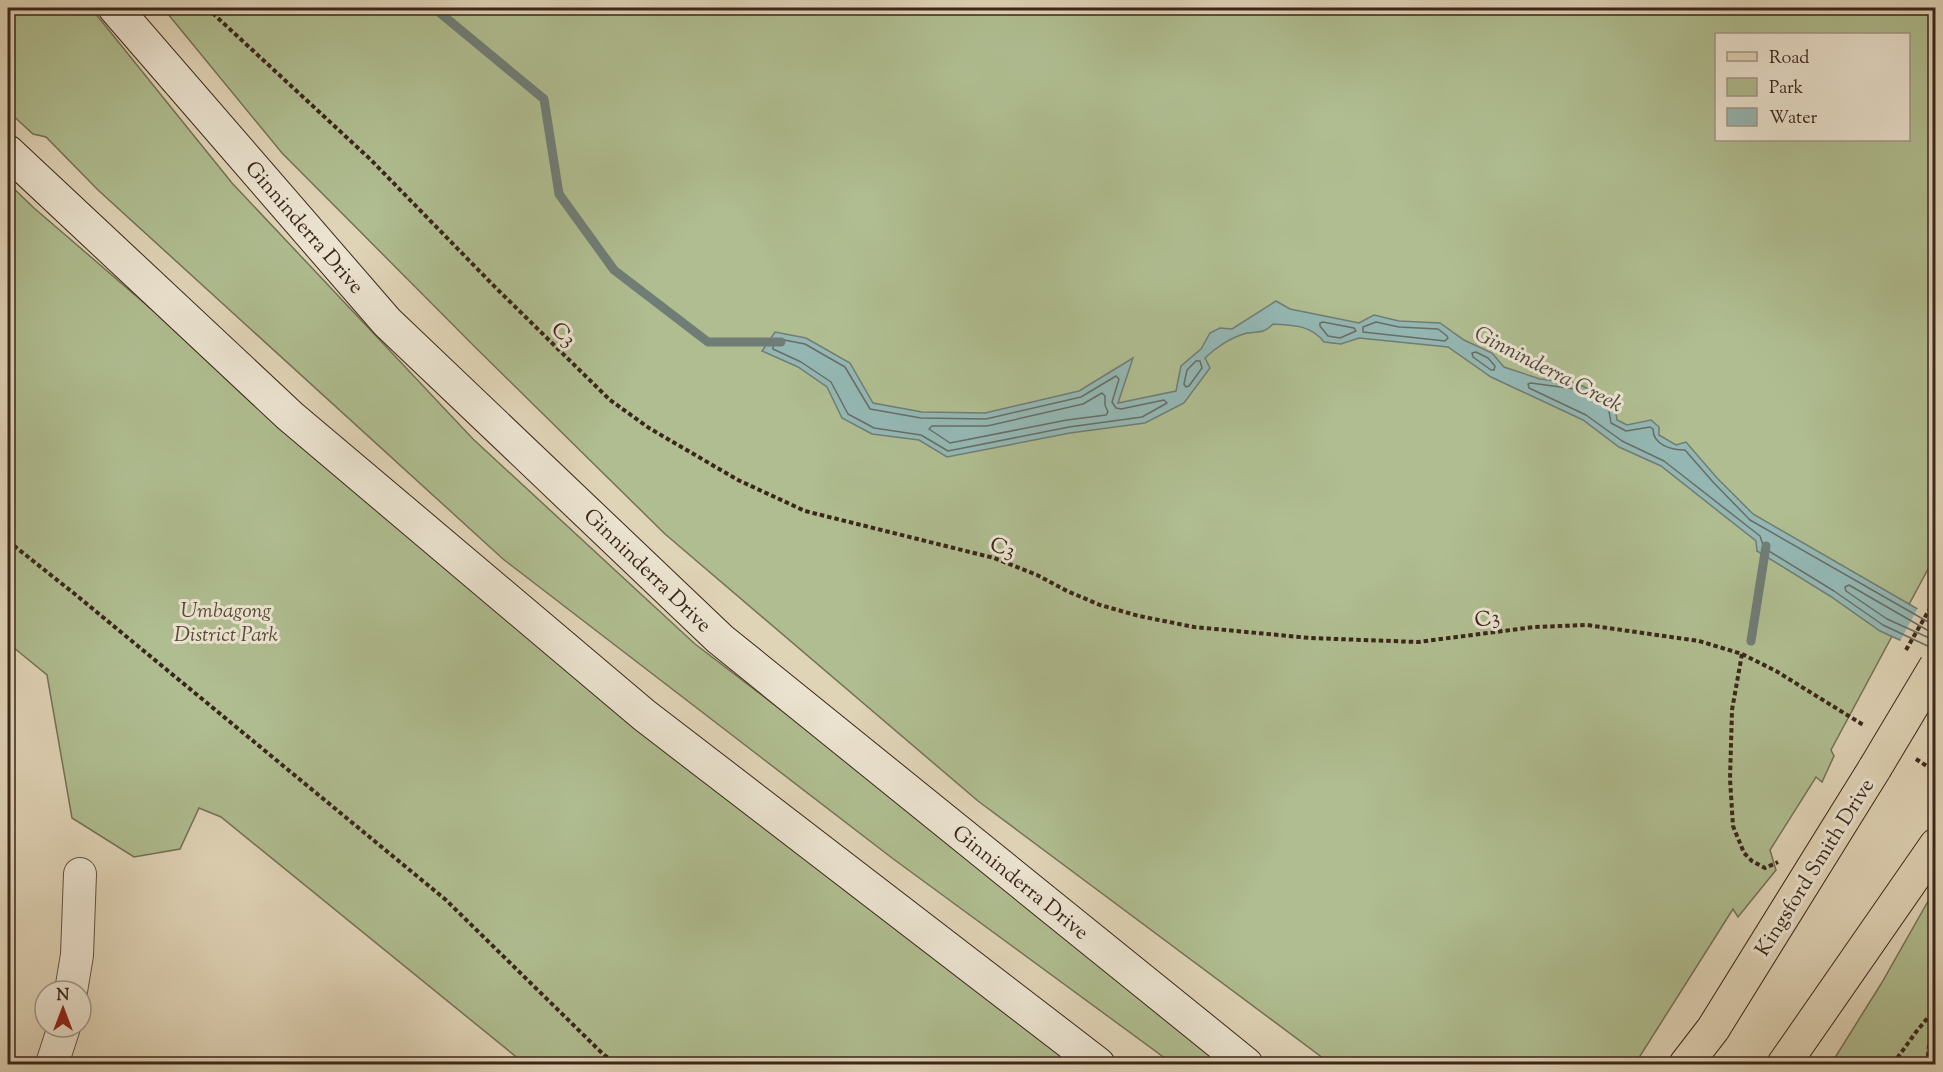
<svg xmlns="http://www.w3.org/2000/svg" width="1943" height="1072" font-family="'Sorts Mill Goudy',serif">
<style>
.green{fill:#afbd90;stroke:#747256;stroke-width:1.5;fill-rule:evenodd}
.water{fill:#94b7b3;stroke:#707d76;stroke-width:1.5}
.pier{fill:#e0d4b7}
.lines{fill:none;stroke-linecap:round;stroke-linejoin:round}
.shore{stroke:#676e67;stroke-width:1.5}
.stream{stroke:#707d76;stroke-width:9}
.minor-casing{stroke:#645242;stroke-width:34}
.secondary-casing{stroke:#3a261b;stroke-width:35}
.primary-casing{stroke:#3a261b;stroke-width:35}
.path{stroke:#3a261b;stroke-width:4;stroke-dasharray:4.5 3;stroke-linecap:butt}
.minor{stroke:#ebe3d0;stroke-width:32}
.secondary{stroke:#ebe3d0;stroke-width:33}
.primary{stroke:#e0d4b7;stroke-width:33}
.primary-bridge-casing{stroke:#3a261b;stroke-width:35;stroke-linecap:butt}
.path-bridge{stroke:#3a261b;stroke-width:4;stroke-dasharray:4.5 3;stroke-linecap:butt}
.primary-bridge{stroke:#e0d4b7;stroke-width:33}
.labels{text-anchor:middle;stroke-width:6;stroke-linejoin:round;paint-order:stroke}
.street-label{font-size:21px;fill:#3a261b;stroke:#ebe3d0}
.park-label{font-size:21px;font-style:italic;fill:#574c38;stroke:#ebe3d0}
.water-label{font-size:22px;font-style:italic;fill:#504a41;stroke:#ebe3d0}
</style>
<rect width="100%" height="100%" fill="#e0d4b7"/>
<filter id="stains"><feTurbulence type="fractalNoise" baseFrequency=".00333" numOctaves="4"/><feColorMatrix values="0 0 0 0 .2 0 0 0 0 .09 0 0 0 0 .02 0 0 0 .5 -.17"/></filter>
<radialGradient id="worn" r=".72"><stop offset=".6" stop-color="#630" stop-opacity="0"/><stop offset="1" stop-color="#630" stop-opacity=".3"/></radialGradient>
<path class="green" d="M8 8H91L232 183 473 439 695 644 920 816 1225 1064H1173L892 858 503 559 98 190 46 137 33 134 8 111Z
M163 8H1935V556L1831 750 1834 756 1822 782 1816 777 1770 850 1776 870 1738 917 1733 909 1635 1064H1331L978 801 665 534 475 347 282 153ZM1716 34H1908V140H1716Z
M8 183 34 208 532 637 1075 1064H525L221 817 199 808 180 849 134 857 72 818 47 675 8 643Z
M1935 889V1064H1831L1881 984Z"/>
<path class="water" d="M1276 301 1290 309 1359 323 1374 315 1399 321 1440 323 1464 340 1492 353 1504 367 1540 379 1576 383 1614 401 1617 420 1627 425 1651 420 1659 427V435L1676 445 1686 442 1717 478 1753 514 1935 619V656L1880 631 1830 596 1757 551 1756 541 1661 466 1619 447 1583 420 1491 377 1448 347 1359 338 1341 344 1324 342C1311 325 1293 325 1273 324 1263 334 1260 331 1247 333 1232 337 1216 347 1205 358L1210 368 1184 403 1145 423 1070 433 947 457 919 440 872 434 842 418 827 387 798 367 762 351 775 332 806 338 850 363 873 403 922 412 985 413 1079 391 1133 358 1118 403 1176 391 1181 366 1201 349 1210 333 1220 328 1232 329Z"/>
<path class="pier" d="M1919 606 1936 615V659L1899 643Z"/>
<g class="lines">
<path class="shore" d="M1323 322 1354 328 1356 331 1340 338 1328 336 1320 326V323Z
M1376 322 1399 327 1438 329 1447 336 1448 338 1445 341 1363 332V327Z
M779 339 805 344 845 367 870 409 921 418 986 419 1081 397 1116 376 1119 379 1112 402 1116 408 1121 409 1164 400 1167 403 1142 417 1069 427 948 451 921 435 874 428 848 414 831 382 801 362 773 349V346Z
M1476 352 1488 358 1495 366 1494 370H1491L1473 357 1472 353Z
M1196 361H1200L1202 368 1189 386 1186 387 1184 384 1187 370Z
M1102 393 1105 396V405L1108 412 1106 415 1067 420 950 443 929 429 932 426H987L1083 404Z
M1936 631 1927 630 1849 585 1845 587 1846 591 1887 619 1936 641
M1934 649 1883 625 1834 591 1764 548 1760 536 1664 461 1622 441 1586 415 1529 388 1528 384 1531 383 1575 389 1608 405 1611 423 1626 431 1650 427 1653 429C1653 446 1673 450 1685 450L1713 482 1750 520 1930 623 1936 624"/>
<path class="stream" d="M434 8 544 99 559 194 614 270 708 342H781
M1751 641 1766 546"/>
<defs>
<path id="minor" d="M71 991 77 955 80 874
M52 1064 64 1027"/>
<path id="secondary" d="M115 8 387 322 720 639 1246 1064
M8 152 290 416 644 715 1098 1064"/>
<path id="primary" d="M1686 1064 1713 1029 1875 768
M1784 1064 1936 845"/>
</defs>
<use href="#minor" class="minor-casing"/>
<use href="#secondary" class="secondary-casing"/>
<use href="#primary" class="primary-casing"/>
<path class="path" d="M207 8 370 159 496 288 610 400 649 428 738 480 805 511 994 558 1037 575 1067 591 1100 605 1139 616 1194 627 1310 638 1418 642 1534 627 1587 625 1699 641 1742 654 1776 671 1865 726
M8 541 76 595 446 900 604 1055 618 1064
M1742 654 1732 710 1730 779 1733 826 1744 853 1752 861 1765 868 1778 862
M1916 759 1936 772
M1893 1064 1916 1032 1930 1015
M1927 1064 1936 982"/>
<use href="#minor" class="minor"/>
<use href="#secondary" class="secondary"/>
<use href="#primary" class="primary"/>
<defs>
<path id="primary-bridge" d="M1875 768 1936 666"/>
</defs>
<use href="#primary-bridge" class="primary-bridge-casing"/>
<path class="path-bridge" d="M1906 650 1936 598"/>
<use href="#primary-bridge" class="primary-bridge"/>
</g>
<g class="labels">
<g class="street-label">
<text transform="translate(305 227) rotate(49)" y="7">Ginninderra Drive</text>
<text transform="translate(564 334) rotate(45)" y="7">C3</text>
<text transform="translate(1003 547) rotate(19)" y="7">C3</text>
<text transform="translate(648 570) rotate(44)" y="7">Ginninderra Drive</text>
<text transform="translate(1487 618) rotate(-8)" y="7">C3</text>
<text transform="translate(1814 867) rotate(-58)" y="7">Kingsford Smith Drive</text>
<text transform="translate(1021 882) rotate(39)" y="7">Ginninderra Drive</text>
</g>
<g class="park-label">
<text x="226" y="617">Umbagong<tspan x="226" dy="24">District Park</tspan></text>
</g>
<g class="water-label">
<text transform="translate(1549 368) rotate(27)" y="8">Ginninderra Creek</text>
</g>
</g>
<rect width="1943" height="1072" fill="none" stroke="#e0d4b7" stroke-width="30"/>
<rect x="9" y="9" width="1925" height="1054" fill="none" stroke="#3a261b" stroke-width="3"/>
<rect x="15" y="15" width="1913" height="1042" fill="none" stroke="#3a261b" stroke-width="1.5"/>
<rect x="1715" y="33" width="195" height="108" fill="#ebe3d0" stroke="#a49788" stroke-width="1.5"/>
<rect x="1727" y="52" width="30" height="9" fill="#e0d4b7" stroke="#a49788" stroke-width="1.5"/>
<text x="1769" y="63" font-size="18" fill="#3a261b">Road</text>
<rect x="1727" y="78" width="30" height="18" fill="#afbd90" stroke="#a49788" stroke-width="1.5"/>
<text x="1769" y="93" font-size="18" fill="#3a261b">Park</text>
<rect x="1727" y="108" width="30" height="18" fill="#94b7b3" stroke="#a49788" stroke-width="1.5"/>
<text x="1769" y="123" font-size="18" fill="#3a261b">Water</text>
<g transform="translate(63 1009)"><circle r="28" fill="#ebe3d0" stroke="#a49788" stroke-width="1.5"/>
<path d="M0-4.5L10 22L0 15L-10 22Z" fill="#8f2418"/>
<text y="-9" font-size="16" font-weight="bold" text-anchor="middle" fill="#3a261b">N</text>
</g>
<rect width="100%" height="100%" filter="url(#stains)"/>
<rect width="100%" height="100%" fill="url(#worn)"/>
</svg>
